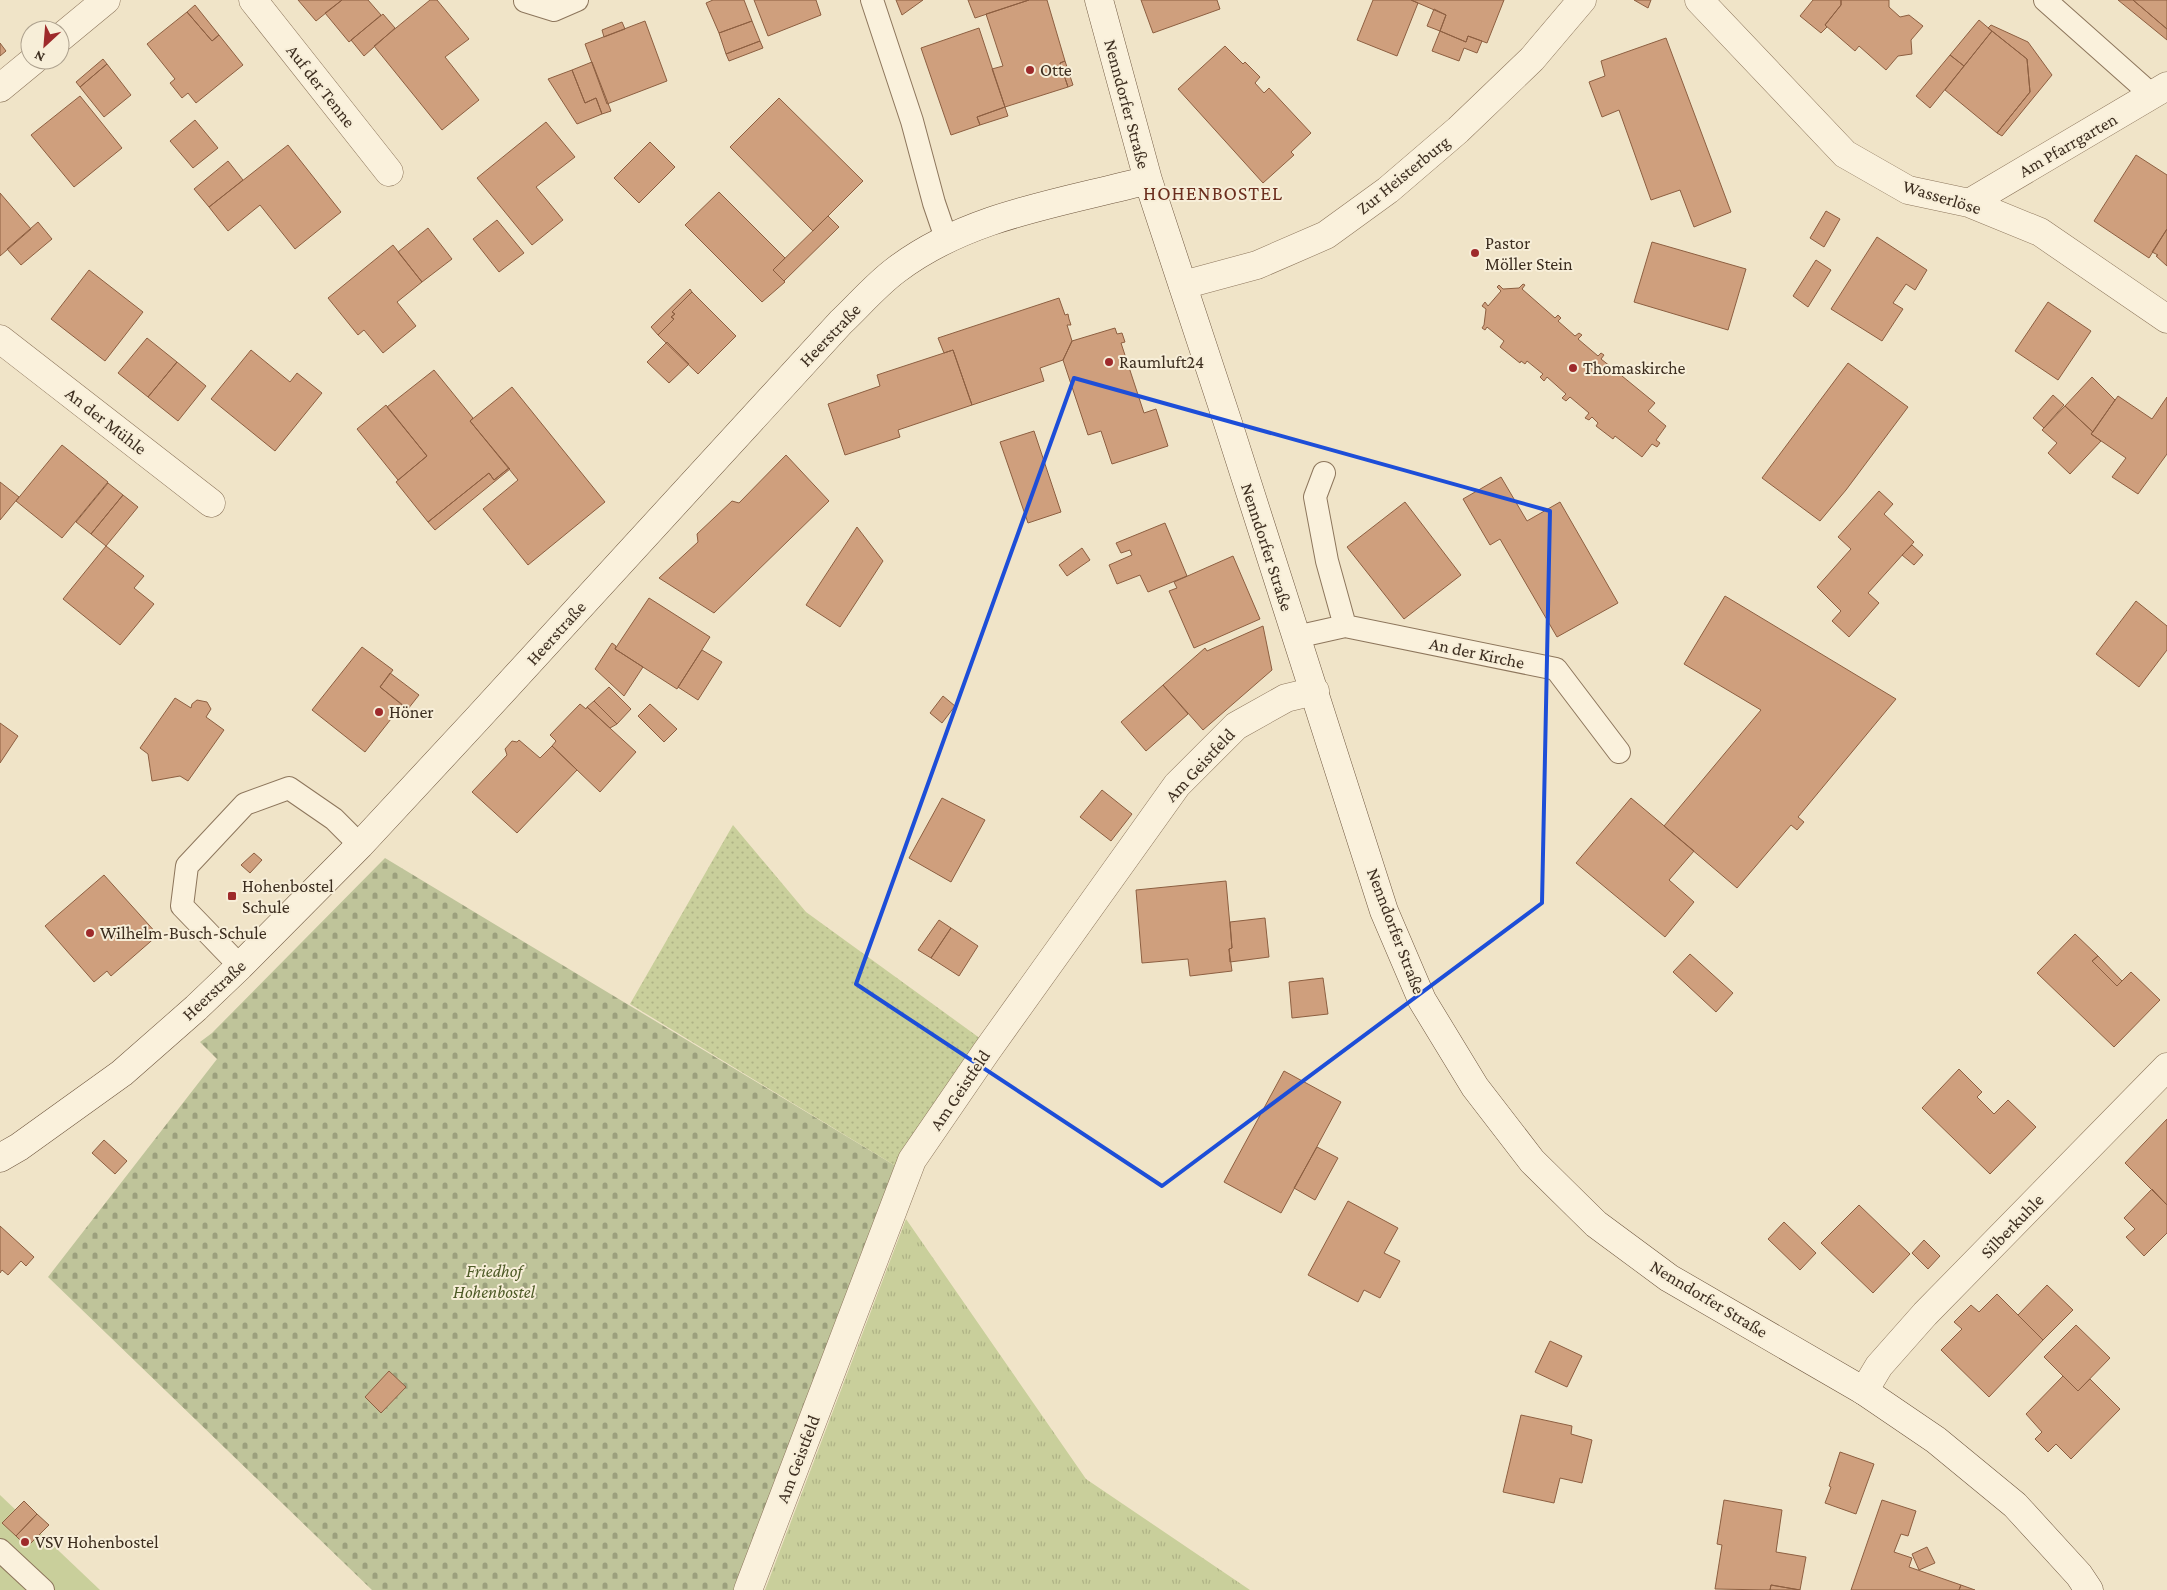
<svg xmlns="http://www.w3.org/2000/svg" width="2167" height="1590" font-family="'Crimson Pro',serif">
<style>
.grass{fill:url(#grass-tufts)}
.cemetery{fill:url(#cemetery-stones)}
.park{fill:#c9cf9b}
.garden{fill:url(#garden-dots)}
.building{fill:#cf9f7d;stroke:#8d5f41}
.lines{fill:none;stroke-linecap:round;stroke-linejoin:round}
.lane-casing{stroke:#8d765c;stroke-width:24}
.street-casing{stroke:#8d765c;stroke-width:29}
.secondary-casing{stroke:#6f573f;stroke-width:29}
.lane{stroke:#faf1dc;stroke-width:22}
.street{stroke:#faf1dc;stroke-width:28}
.secondary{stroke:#faf1dc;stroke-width:28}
.marked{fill:none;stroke:#1d4ed8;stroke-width:4;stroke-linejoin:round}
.poi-dot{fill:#9e2a2b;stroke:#f7eed8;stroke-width:2}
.labels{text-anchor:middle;stroke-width:4;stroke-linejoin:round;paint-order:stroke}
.poi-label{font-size:18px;fill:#3d2e20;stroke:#f7eed8;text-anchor:start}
.street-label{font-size:18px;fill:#3d2e20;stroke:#f7eed8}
.park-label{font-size:18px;font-style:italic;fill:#4d5a26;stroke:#f7eed8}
.quarter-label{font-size:20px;letter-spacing:1px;fill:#6b2e1e;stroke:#f7eed8}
</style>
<defs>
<pattern id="grass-tufts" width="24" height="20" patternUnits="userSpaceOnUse" patternTransform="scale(1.25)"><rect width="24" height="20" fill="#c9cf9b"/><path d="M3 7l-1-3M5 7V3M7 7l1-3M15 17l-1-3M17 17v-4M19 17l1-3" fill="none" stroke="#aeb285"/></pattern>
<pattern id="cemetery-stones" width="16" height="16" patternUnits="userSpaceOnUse" patternTransform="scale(1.25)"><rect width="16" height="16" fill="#bfc49a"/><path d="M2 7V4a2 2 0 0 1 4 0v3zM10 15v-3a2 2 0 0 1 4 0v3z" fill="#9ca07d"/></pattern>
<pattern id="garden-dots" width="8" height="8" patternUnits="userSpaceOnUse" patternTransform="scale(1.25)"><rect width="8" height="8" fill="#c9cf9b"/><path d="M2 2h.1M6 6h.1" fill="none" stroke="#aeb285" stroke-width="1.8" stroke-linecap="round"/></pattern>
</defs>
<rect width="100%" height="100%" fill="#f0e4c8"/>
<path class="grass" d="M906 1219 1086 1479 1250 1590H765Z"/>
<path class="cemetery" d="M385 858 899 1168 738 1590H372L48 1277 217 1059 200 1042 212 1033Z"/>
<path class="park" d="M0 1495 100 1590H0Z"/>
<path class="garden" d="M733 825 806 912 981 1039 899 1168 630 1004Z"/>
<path class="building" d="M298 0H342L316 21Z
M342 0H368L381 15 349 42 325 13Z
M430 0H437L469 39 445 57 479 100 442 130 374 46Z
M713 0H744L752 21 719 33 706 3Z
M754 0H816L821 15 768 36Z
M896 0H923L902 15Z
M968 0H1029L975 18Z
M1029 0H1047L1065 61 1060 63 1068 87 1005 107 992 69 1003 66 986 14Z
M1141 0H1217L1220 9 1153 33Z
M1373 0H1411L1418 3 1397 56 1357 40Z
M1411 0H1504L1487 43 1468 36 1466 42 1440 31 1446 15Z
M1634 0H1651L1648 8Z
M1813 0H1841V5L1825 25 1827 27 1821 33 1800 16Z
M1841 0H1889V7L1900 17 1909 15 1923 26 1911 40 1912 54 1898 56 1886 70 1859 46 1855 51 1825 25 1841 5Z
M2118 0H2133L2167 29V40Z
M2133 0H2167V29Z
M195 5 219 35 212 41 187 12Z
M1434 9 1446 15 1440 31 1427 26Z
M187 12 212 41 219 35 243 65 196 103 188 93 182 98 170 83 175 79 147 44Z
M383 14 395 28 364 56 351 40Z
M1979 20 1992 31 1964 66 1950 55Z
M645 21 667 81 607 104 585 44Z
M752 21 760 41 726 54 719 33Z
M622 22 625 29 604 37 602 30Z
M1991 25 2028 42 2052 75 2002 136 1997 133 2030 92 2027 59 1988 28Z
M979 28 1005 107 977 117 980 125 951 135 921 48Z
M1440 31 1466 42 1468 36 1482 41 1477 53 1464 48 1459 61 1432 51Z
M1992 31 2027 59 2030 92 1997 133 1945 90Z
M1666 38 1731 212 1694 227 1680 190 1651 200 1619 110 1602 117 1589 82 1605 76 1601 61Z
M760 41 763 48 729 61 726 54Z
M0 43 6 51 0 56Z
M1225 46 1243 64 1245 62 1260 77 1255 83 1264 93 1269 88 1311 133 1291 152 1294 155 1263 183 1178 89Z
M1950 55 1964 66 1930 108 1916 96Z
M103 59 107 64 80 87 76 82Z
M1065 61 1073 85 1068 87 1060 63Z
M592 62 611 111 602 114 596 98 585 103 572 70Z
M107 64 131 95 104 117 80 87Z
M572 70 585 103 596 98 602 114 577 124 548 79Z
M80 96 122 148 74 187 31 135Z
M779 98 863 181 813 231 730 147Z
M1005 107 1008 116 980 125 977 117Z
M195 120 218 148 193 168 170 141Z
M546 122 575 157 536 187 563 220 532 245 477 178Z
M650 142 675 167 639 203 614 178Z
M288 145 341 212 295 249 260 205 228 231 209 207Z
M2136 155 2167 175V229L2149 258 2094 221Z
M228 161 243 180 209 207 194 189Z
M719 192 785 258 773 270 785 282 762 302 685 225Z
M0 193 31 229 0 256Z
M1826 211 1840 219 1824 247 1810 238Z
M828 216 839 227 784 281 773 270Z
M497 220 524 253 499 272 473 239Z
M38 222 52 239 21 265 7 249Z
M428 228 452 259 422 282 398 252Z
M2167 229V266L2156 256 2158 255 2152 252Z
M1877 237 1927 270 1915 290 1906 284 1893 303 1903 309 1882 341 1831 309Z
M1652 242 1746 269 1728 330 1634 302Z
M393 245 422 282 397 302 416 326 383 353 364 330 358 335 328 298Z
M1816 260 1831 270 1808 307 1793 296Z
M89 270 143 312 105 361 51 319Z
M1523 284 1525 285 1522 289 1555 318 1558 315 1561 318 1558 321 1575 336 1579 333 1582 335 1578 339 1598 356 1601 353 1604 355 1601 359 1620 374 1622 371 1625 374 1622 376 1655 403 1648 411 1666 426 1656 440 1660 443 1657 447 1652 444 1642 457 1615 436 1613 439 1596 426 1598 423 1592 417 1589 420 1585 418 1589 413 1570 397 1566 401 1562 398 1566 394 1547 377 1544 381 1540 377 1543 374 1527 361 1525 364 1521 361 1520 363 1500 347 1504 341 1487 327 1485 330 1482 328 1484 325 1486 309 1482 306 1485 302 1488 306 1501 291 1497 287 1499 285 1503 289 1519 288Z
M690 289 692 292 672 312 675 314 671 317 674 319 658 335 651 327Z
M692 292 736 336 698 374 658 335 674 319 671 317 675 314 672 312Z
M1059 298 1065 315 1068 314 1069 319 1071 325H1067L1072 341 1063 360 1040 368 1044 381 972 405 953 350 944 353 938 338Z
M2048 302 2091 331 2058 380 2015 351Z
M1115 328 1117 334 1122 333 1125 342 1121 343 1144 413 1156 409 1168 446 1112 464 1101 431 1088 435 1063 360 1072 341Z
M147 338 177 362 148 397 118 373Z
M667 342 689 364 669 383 647 362Z
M251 350 290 382 297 373 322 393 275 451 211 399Z
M953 350 972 405 898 430 900 437 845 455 828 404 880 386 877 375Z
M177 362 206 386 178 421 148 397Z
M1848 363 1908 407 1846 490 1820 521 1762 478Z
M434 370 473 418 470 421 509 468 494 480 489 473 428 522 396 482 427 456 387 407Z
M2092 377 2115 400 2093 432 2065 406Z
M512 387 605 502 528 565 483 509 518 480 470 421Z
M2053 395 2064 405 2044 428 2033 418Z
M2118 396 2152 419 2167 397V454L2138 494 2112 477 2126 458 2091 434Z
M386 405 427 456 398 480 357 429Z
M2065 406 2093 432 2091 434 2101 441 2070 474 2048 453 2057 443 2042 430Z
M1034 431 1061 512 1028 523 1000 442Z
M62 445 108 482 62 538 16 501Z
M786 455 829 501 714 613 659 578 698 542 697 534 732 501 739 503Z
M509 468 510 469 435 530 428 522 489 473 494 480Z
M1501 477 1527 521 1560 502 1618 603 1557 637 1500 539 1490 545 1463 499Z
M0 482 19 497 0 520Z
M108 483 123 495 91 534 76 522Z
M1879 491 1893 504 1884 514 1914 542 1868 593 1879 603 1849 637 1832 621 1841 611 1817 587 1851 549 1838 537Z
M123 495 138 507 106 546 91 534Z
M1405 502 1461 575 1404 619 1347 547Z
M1165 523 1187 576 1148 592 1140 575 1117 584 1109 565 1132 555 1130 550 1121 553 1116 543Z
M857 527 883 561 840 627 806 605Z
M1912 545 1923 555 1914 565 1902 555Z
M106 546 144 576 134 588 154 604 120 645 63 599Z
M1082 548 1090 560 1067 576 1059 565Z
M1233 556 1260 619 1194 648 1169 591 1177 588 1174 582Z
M1725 596 1896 699 1798 817 1804 822 1797 830 1791 825 1737 888 1664 826 1761 710 1684 664Z
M649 598 710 637 677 689 615 649Z
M2136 601 2167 626V650L2139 687 2096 654Z
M1263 626 1272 670 1203 730 1163 685 1205 648 1207 651Z
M612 643 616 646 615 649 643 667 624 696 595 669Z
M362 647 393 670 380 687 402 705 365 752 312 710Z
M702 650 722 662 698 700 678 687Z
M390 673 419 695 408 709 380 687Z
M1163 685 1188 714 1146 751 1121 722Z
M609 687 631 709 617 724 594 701Z
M943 696 955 706 942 723 930 713Z
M175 698 191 708 192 704 197 700 207 702 211 709 206 717 224 730 188 781 180 776 152 781 148 754 140 748Z
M594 701 617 724 610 728 587 707Z
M580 704 586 709 587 707 636 752 600 792 552 746 556 741 550 735Z
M650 704 677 729 664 742 638 716Z
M0 723 18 736 0 763Z
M519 740 540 758 552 746 577 770 517 833 472 792 507 755 505 749 512 741 517 742Z
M1102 790 1132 814 1111 841 1080 817Z
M942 798 985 820 951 882 909 858Z
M1631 798 1694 851 1669 880 1694 902 1665 937 1576 863Z
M254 853 262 860 250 873 241 865Z
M104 875 158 935 111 976 107 971 94 982 45 926Z
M1226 881 1232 948 1229 949 1232 971 1190 976 1188 959 1142 963 1136 890Z
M1265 918 1269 957 1230 962 1229 949 1232 948 1230 922Z
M939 920 951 928 931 958 918 950Z
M951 928 978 946 959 976 931 958Z
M2075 934 2098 956 2092 961 2117 986 2131 972 2160 1000 2114 1047 2037 973Z
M1690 954 1733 993 1716 1012 1673 972Z
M2098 956 2122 981 2117 986 2092 961Z
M1323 978 1328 1014 1292 1018 1289 982Z
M1959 1069 1982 1092 1977 1097 1994 1114 2008 1100 2036 1127 1990 1174 1922 1108Z
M1284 1071 1341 1102 1281 1213 1224 1182Z
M2167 1119V1205L2125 1163Z
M104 1140 127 1161 115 1174 92 1153Z
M1317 1147 1338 1158 1315 1200 1294 1188Z
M2152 1189 2167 1205V1233L2144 1256 2126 1237 2135 1229 2124 1218Z
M1348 1201 1398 1228 1384 1253 1400 1261 1380 1298 1364 1290 1358 1302 1308 1275Z
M1859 1205 1910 1254 1873 1293 1821 1243Z
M1784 1222 1816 1253 1800 1270 1768 1239Z
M0 1226 34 1257 26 1266 21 1261 8 1275 2 1270 0 1273Z
M1924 1240 1940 1256 1928 1269 1912 1253Z
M2047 1285 2073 1310 2043 1340 2018 1315Z
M1997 1294 2043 1340 1989 1397 1941 1350 1962 1329 1954 1322 1971 1305 1979 1312Z
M2076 1325 2110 1358 2078 1391 2044 1357Z
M1550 1341 1582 1356 1567 1387 1535 1372Z
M389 1371 406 1387 381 1413 365 1397Z
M2063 1376 2078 1391 2090 1379 2120 1409 2071 1459 2056 1444 2048 1452 2035 1439 2042 1432 2026 1414Z
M1521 1415 1572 1426 1571 1434 1592 1440 1582 1483 1560 1478 1554 1503 1503 1492Z
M1840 1452 1874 1464 1856 1514 1825 1503 1831 1487 1829 1486Z
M1724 1500 1782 1510 1776 1552 1806 1557 1800 1590 1771 1585 1770 1590 1715 1589 1722 1545 1717 1544Z
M1882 1500 1916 1511 1908 1536 1901 1534 1894 1552 1912 1558 1909 1567 1961 1585 1959 1590H1851Z
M24 1501 37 1514 16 1536 2 1523Z
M37 1514 49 1525 27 1547 16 1536Z
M1927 1547 1935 1563 1919 1570 1912 1554Z
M1771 1585 1800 1590H1770Z
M1961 1585 1975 1590H1959Z"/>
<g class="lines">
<defs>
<path id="lane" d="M872 0 912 121 934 203 946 238
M2045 0 2153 96
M525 1 554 10 577 0
M1324 473 1315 497 1327 561 1345 626
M1296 637 1345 626 1556 669 1619 752
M240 966 182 906 187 866 245 804 289 788 334 819 360 845
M0 1550 43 1590"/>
<path id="street" d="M253 0 389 172
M1699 0 1845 154 1908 190 1969 203 2040 232 2167 319
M60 38 106 0
M0 88 34 60
M1969 203 2167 86
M1183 285 1257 265 1326 235 1388 190 1458 130 1532 59 1582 0
M0 339 211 503
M1864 1391 1879 1366 1925 1314 2167 1067
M748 1590 912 1160 986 1052 1177 785 1236 726 1286 698 1315 691"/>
<path id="secondary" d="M1099 0 1148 180 1228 423 1384 911 1422 1000 1475 1087 1532 1161 1596 1224 1669 1278 1864 1391 1936 1440 2015 1505 2079 1575 2089 1590
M0 1158 19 1147 122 1073 196 1008 240 966 360 845 477 719 841 322C859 305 876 285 896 270 968 215 1062 203 1148 180"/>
</defs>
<use href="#lane" class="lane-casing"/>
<use href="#street" class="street-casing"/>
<use href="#secondary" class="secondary-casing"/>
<use href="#lane" class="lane"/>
<use href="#street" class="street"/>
<use href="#secondary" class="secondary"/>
</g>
<path class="marked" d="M1074 378 1550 511 1542 903 1162 1186 856 984Z"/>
<g class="poi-dot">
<circle cx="1030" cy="70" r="5"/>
<circle cx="1475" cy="253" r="5"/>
<circle cx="1109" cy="362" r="5"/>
<circle cx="1573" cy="368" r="5"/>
<circle cx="379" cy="712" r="5"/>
<rect x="227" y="891" width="10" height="10" rx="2.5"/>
<circle cx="90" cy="933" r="5"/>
<circle cx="25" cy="1542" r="5"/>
</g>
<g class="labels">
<g class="poi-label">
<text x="1040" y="76">Otte</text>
<text x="1485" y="249">Pastor<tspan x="1485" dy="21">Möller Stein</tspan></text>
<text x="1119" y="368">Raumluft24</text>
<text x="1583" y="374">Thomaskirche</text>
<text x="389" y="718">Höner</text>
<text x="242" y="892">Hohenbostel<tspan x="242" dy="21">Schule</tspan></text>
<text x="100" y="939">Wilhelm-Busch-Schule</text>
<text x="35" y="1548">VSV Hohenbostel</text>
</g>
<g class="street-label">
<text transform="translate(321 86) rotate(52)" y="6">Auf der Tenne</text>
<text transform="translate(1127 104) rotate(75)" y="6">Nenndorfer Straße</text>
<text transform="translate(2068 145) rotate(-30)" y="6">Am Pfarrgarten</text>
<text transform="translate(1403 175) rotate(-39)" y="6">Zur Heisterburg</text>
<text transform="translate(1942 197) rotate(17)" y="6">Wasserlöse</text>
<text transform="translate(830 335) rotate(-46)" y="6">Heerstraße</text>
<text transform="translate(106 421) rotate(38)" y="6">An der Mühle</text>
<text transform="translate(1267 547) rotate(72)" y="6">Nenndorfer Straße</text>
<text transform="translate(556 633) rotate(-48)" y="6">Heerstraße</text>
<text transform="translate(1477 653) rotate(12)" y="6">An der Kirche</text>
<text transform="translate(1200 765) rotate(-47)" y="6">Am Geistfeld</text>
<text transform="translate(1396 931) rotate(69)" y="6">Nenndorfer Straße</text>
<text transform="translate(214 990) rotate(-43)" y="6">Heerstraße</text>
<text transform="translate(960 1090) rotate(-56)" y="6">Am Geistfeld</text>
<text transform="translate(2012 1226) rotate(-46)" y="6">Silberkuhle</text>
<text transform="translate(1709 1299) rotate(31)" y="6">Nenndorfer Straße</text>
<text transform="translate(798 1459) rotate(-69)" y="6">Am Geistfeld</text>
</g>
<g class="park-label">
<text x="494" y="1277">Friedhof<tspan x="494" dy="21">Hohenbostel</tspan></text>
</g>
<g class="quarter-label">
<text x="1213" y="200">HOHENBOSTEL</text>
</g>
</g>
<g transform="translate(45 45) rotate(206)"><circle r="24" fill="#f7eed8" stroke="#ada18e"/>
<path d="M0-4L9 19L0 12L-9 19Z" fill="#9e2a2b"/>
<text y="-8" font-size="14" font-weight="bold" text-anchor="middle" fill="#3d2e20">N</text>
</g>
</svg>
